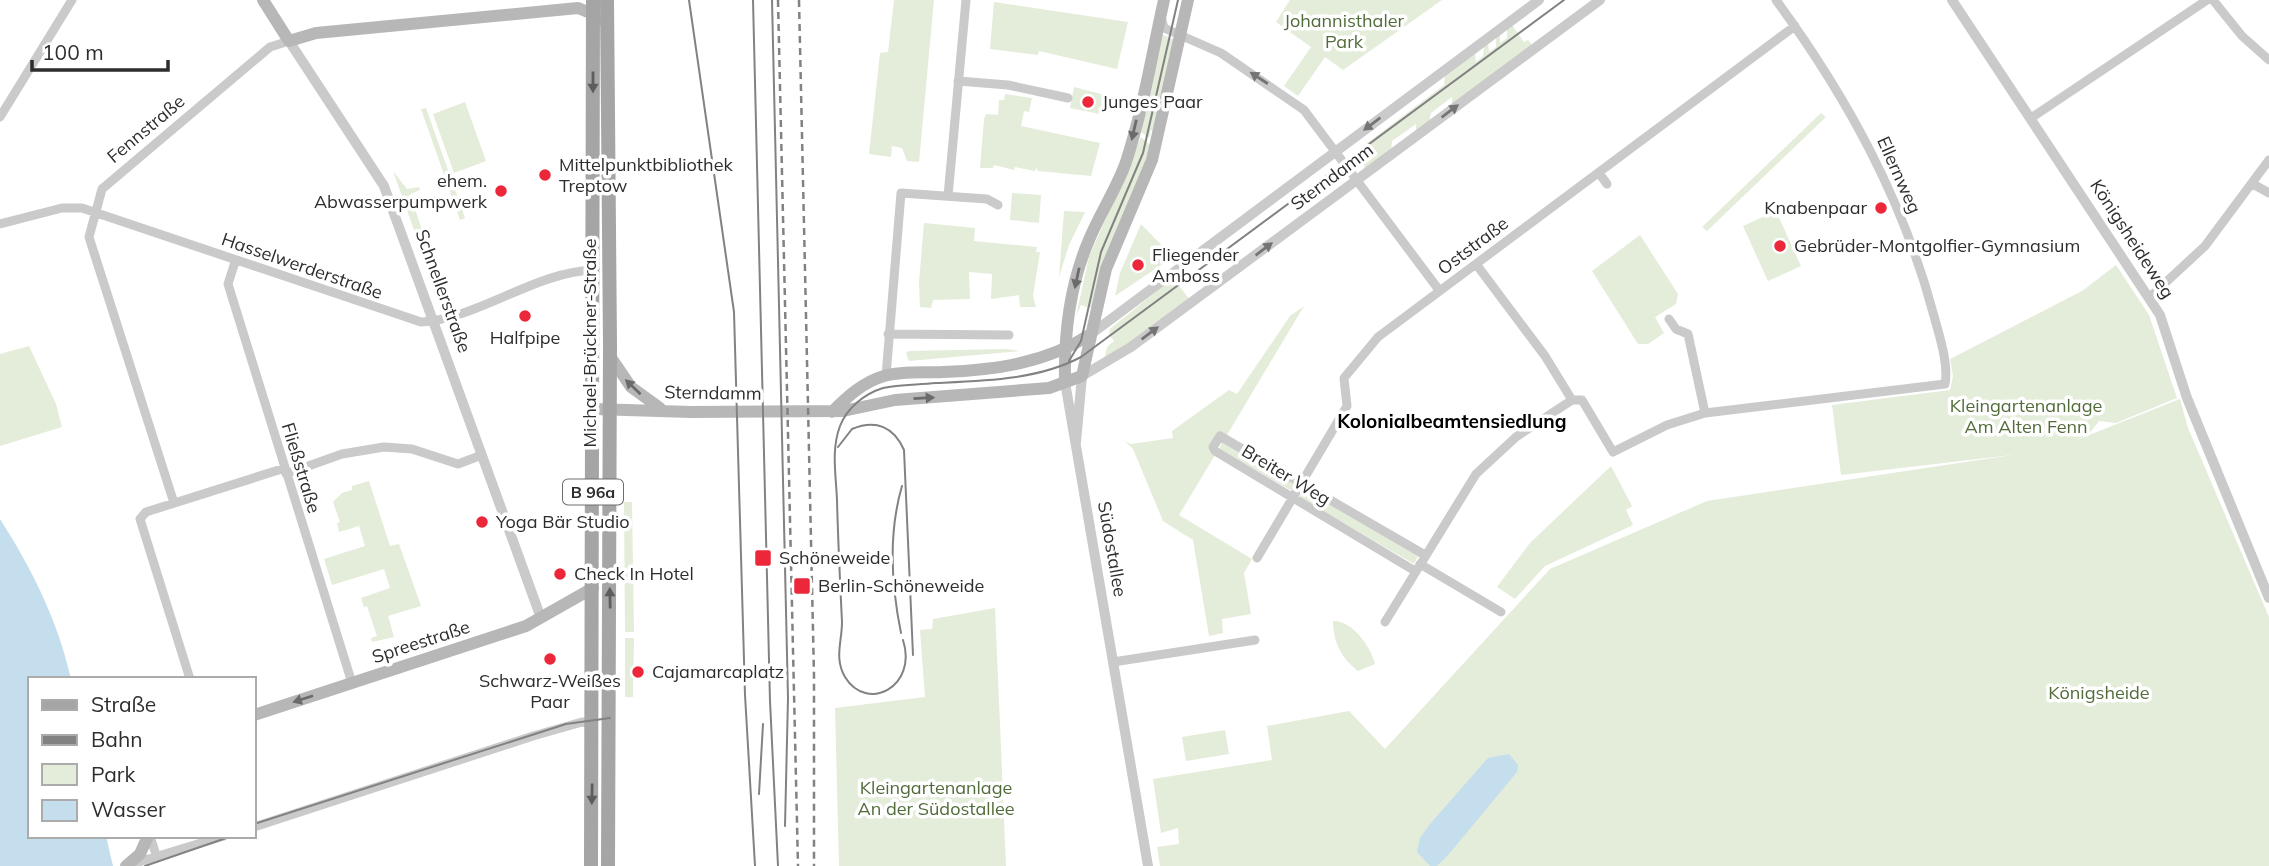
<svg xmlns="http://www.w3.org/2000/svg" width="2269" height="866" font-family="Mulish,sans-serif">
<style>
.green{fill:#e4ecda}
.water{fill:#c5deed}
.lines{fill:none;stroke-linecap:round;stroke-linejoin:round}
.minor{stroke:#cacaca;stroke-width:9}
.tertiary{stroke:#cacaca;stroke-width:10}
.secondary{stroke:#b7b7b7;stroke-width:12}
.primary{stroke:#a5a5a5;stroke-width:14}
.tram{stroke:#828282;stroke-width:2}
.rail{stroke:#828282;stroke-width:2.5;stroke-dasharray:7 5;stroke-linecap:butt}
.oneway{fill:#747474}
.oneway2{fill:#5d5d5d}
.oneway3{fill:#6b6b6b}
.poi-dot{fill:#ed273a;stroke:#fff;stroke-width:2.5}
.labels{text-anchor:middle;stroke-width:7;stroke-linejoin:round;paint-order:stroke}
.shield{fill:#fff;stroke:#6c6c6c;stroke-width:2}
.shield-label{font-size:16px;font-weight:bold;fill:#2d2d2d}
.park-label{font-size:18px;fill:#516b39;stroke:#fff}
.poi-label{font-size:18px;fill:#2d2d2d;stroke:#fff;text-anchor:start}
.street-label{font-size:18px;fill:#2d2d2d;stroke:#fff}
.neighbourhood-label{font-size:19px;font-weight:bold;fill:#000;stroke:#fff}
</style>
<rect width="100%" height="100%" fill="#fff"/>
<path class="green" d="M894 0H934L919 162 907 161 902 148 892 146 891 157 869 154 880 53 888 52Z
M1290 0H1442L1343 70 1325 57 1298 96 1284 86 1311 47 1276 22Z
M994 2 1128 22 1117 69 1039 51 1038 55 990 49Z
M1512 25 1524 42 1528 40 1533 46 1452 106V97L1431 113 1429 123 1416 133V124L1392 141 1391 151 1367 170 1354 153 1444 85 1445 75 1475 53 1476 62 1483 56 1484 47 1488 43 1489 52 1496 47V37L1500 35V43L1507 38V29Z
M1161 34 1175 40 1155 131 1151 130 1149 138 1138 130Z
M1074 87 1105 95 1100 114 1070 108Z
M1005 94 1032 98 1029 112 1024 111 1021 126 1100 143 1091 176 1038 171 1036 168 1035 171 1015 167 1014 170 994 165 993 168H980L984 119 986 114 998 115 999 100H1004Z
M465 102 486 161 454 173 433 114Z
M426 108 465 218 460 220 421 109Z
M1821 113 1826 117 1707 231 1702 227Z
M1141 137 1151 146 1094 306 1089 308 1081 305 1076 316 1089 257Z
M393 171 407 189 419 187 420 190 410 194 422 230 430 227 433 235 418 241Z
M1012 193 1041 195 1039 223 1010 220Z
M1064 211 1085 212 1069 245 1059 277Z
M1776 211 1801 266 1768 281 1743 226Z
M924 223 975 228 974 241 1037 247 1036 252H1040L1033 296 1036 307H1020L1019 295 991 299 992 274 969 272 970 299 933 300 931 308 920 307 919 282Z
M1141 224 1173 257 1115 296 1120 273Z
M1640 235 1678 294 1676 304 1655 317 1664 333 1648 344H1638L1592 271Z
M2116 265 2149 315 2177 398 2116 423 2099 421 2089 434 2074 441 2180 399 2188 428 2269 617V866H1160L1157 847 1179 844 1178 828 1161 833 1153 779 1272 760 1267 726 1349 711 1385 749 1550 569 1707 501 2012 455 1841 475 1832 405 1950 390 1953 376 1950 359 2082 291Z
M1173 278 1190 300 1104 362 1107 347 1114 341 1109 335 1110 329Z
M1304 306 1227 435 1217 434 1215 455 1179 515 1252 559 1244 573 1251 614 1222 619 1223 633 1209 636 1193 540 1163 521 1133 449 1125 441 1131 444 1173 438 1172 431 1229 390 1237 394 1290 316Z
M29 346 56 404 62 427 0 446V354Z
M1007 349 1020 351 909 361 906 353 909 351Z
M1223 441 1296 484 1292 491 1219 449Z
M1611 466 1632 506 1626 510 1633 525 1545 566 1515 599 1497 587 1530 543Z
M369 481 390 546 399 544 421 606 388 616 394 637 372 642 371 638 377 636 367 606 364 607 361 598 390 588 384 569 332 585 324 559 365 546 359 526 339 532 337 523 340 522 333 502 342 493 352 490V486Z
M1303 489 1418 556 1414 564 1299 497Z
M624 502H632L634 632H625Z
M995 608 1006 866H839L835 708 925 697 920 630 932 629 933 619Z
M1333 621C1352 620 1371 647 1375 664L1358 671C1341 658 1333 642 1333 621Z
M625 638H634L633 697H625Z
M1225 730 1229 754 1186 761 1182 737Z"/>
<path class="water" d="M0 519C32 569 58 621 71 679H30V836H106L113 866H0Z
M1509 754 1518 765 1517 772 1449 854 1437 866H1430L1417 852 1420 838 1430 824 1488 758Z"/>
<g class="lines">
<path class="minor" d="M2213 0 2242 36 2269 60
M1161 17 1164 28 1221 53 1304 110 1439 290
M958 81 1008 85 1068 98
M0 117 72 0
M2031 118 2207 0
M1599 173 1607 184
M2253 184 2269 193
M948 196 966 0
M0 224 62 208H82L421 322C475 320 537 271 594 270
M235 262 228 284 352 683
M1476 264 1545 356 1572 400
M2150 297 2205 246 2269 160
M1669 319 1676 329 1688 334 1705 413
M888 334 1009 335
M886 376 901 193 987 199 998 205
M1572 400H1582L1613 452 1667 425 1705 413 1945 384C1949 364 1939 335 1934 316 1903 199 1847 97 1776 0
M286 474 342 454 384 447 412 449 458 464 482 455
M174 503 89 237 102 189 270 47 289 41
M1257 558 1347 406 1344 378 1378 337 1795 26
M1420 564 1501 612
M1415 571 1215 451 1213 447 1220 436 1425 555
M1385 622 1476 474 1516 437 1572 400
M1113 662 1255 640
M190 679 140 519 146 512 285 468
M254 827 533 736 582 722 593 724
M150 836 157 858
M132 864 224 836"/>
<path class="tertiary" d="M1952 0 2160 315 2187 398 2269 598
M289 41 384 186 541 618
M1091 334 1539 0
M1065 382 1148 866
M1076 442 1082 376 1131 347 1600 0"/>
<path class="secondary" d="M263 0 289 41 316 33 578 8 593 14 597 21
M610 356 631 387 660 408
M1065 382C1064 335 1070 284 1089 240 1100 213 1116 190 1126 162 1143 110 1152 54 1164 0
M594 409 691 412 843 411 895 400 1049 388 1082 376 1106 269 1152 160 1188 0
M832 412C847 397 863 382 884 376 902 371 924 373 943 372 996 370 1046 363 1091 334
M254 715 526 626 593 588
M126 866 140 854 148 836"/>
<path class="primary" d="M607 0 610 346 608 866
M591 866 593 0"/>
<path class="tram" d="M689 0 734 312 745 695 755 866
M753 0 770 701 778 866
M772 0 788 698 785 826
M1069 361 1081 341 1101 252 1143 153 1178 0
M838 447 852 429C876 419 894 427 904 450L913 655
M901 633C891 584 888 534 902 486
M903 640C918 687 867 713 845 677 834 658 842 642 842 622 840 581 838 541 837 500 836 475 831 450 840 426 847 408 864 394 883 388 899 384 918 385 936 383 983 381 1038 380 1081 357L1564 0
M759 794 763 724
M254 824 566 724 610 718
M145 866 232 836"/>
<path class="rail" d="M778 0 798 866
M799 0 814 676V866"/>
</g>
<defs><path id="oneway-solid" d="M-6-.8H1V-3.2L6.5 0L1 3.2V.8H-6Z" transform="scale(1.75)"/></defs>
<g class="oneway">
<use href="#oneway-solid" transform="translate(1259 78) rotate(-147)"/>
<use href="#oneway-solid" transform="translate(1450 111) rotate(-37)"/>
<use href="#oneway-solid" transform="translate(1372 124) rotate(143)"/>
<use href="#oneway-solid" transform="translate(1264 249) rotate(-37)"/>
<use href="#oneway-solid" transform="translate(1150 333) rotate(-37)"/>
</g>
<g class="oneway2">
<use href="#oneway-solid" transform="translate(593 82) rotate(90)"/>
<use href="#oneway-solid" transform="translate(610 598) rotate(-91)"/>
<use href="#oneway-solid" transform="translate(592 794) rotate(91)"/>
</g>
<g class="oneway3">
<use href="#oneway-solid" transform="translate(1134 130) rotate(103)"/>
<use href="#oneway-solid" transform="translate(1077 278) rotate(102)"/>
<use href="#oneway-solid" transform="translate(633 387) rotate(-136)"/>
<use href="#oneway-solid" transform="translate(924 398) rotate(-3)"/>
<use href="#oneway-solid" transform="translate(303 699) rotate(162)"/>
</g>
<g class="poi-dot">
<circle cx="1088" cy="102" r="7"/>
<circle cx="545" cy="175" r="7"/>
<circle cx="501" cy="191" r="7"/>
<circle cx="1881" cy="208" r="7"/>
<circle cx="1780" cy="246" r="7"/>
<circle cx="1138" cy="265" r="7"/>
<circle cx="525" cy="316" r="7"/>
<circle cx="482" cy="522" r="7"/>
<rect x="754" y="549" width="18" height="18" rx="3.5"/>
<circle cx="560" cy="574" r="7"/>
<rect x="793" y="577" width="18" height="18" rx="3.5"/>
<circle cx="550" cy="659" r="7"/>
<circle cx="638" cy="672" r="7"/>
</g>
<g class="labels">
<rect class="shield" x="563" y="479.5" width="60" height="25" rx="5"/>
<g class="shield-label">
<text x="593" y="498">B 96a</text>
</g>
<g class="park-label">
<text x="1344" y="27">Johannisthaler<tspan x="1344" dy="21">Park</tspan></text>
<text x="2026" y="412">Kleingartenanlage<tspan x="2026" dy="21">Am Alten Fenn</tspan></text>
<text x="2099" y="699">Königsheide</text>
<text x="936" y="794">Kleingartenanlage<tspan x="936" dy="21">An der Südostallee</tspan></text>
</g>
<g class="poi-label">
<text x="1102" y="108">Junges Paar</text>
<text x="559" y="171">Mittelpunktbibliothek<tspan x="559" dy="21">Treptow</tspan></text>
<text x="487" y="187" text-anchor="end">ehem.<tspan x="487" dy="21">Abwasserpumpwerk</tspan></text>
<text x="1867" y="214" text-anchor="end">Knabenpaar</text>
<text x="1794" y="252">Gebrüder-Montgolfier-Gymnasium</text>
<text x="1152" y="261">Fliegender<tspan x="1152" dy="21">Amboss</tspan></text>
<text x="525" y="344" text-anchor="middle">Halfpipe</text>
<text x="496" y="528">Yoga Bär Studio</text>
<text x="779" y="564">Schöneweide</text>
<text x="574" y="580">Check In Hotel</text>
<text x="818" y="592">Berlin-Schöneweide</text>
<text x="652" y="678">Cajamarcaplatz</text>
<text x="550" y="687" text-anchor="middle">Schwarz-Weißes<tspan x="550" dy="21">Paar</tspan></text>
</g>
<g class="street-label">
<text transform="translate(146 129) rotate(-40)" y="6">Fennstraße</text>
<text transform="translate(1899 175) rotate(66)" y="6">Ellernweg</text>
<text transform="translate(1332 177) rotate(-37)" y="6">Sterndamm</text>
<text transform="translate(2132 239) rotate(57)" y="6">Königsheideweg</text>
<text transform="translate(1473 246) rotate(-37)" y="6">Oststraße</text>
<text transform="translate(302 266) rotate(19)" y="6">Hasselwerderstraße</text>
<text transform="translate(443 291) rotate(70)" y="6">Schnellerstraße</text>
<text transform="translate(590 343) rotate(-90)" y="6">Michael-Brückner-Straße</text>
<text transform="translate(713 393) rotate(1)" y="6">Sterndamm</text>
<text transform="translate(301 468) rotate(73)" y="6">Fließstraße</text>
<text transform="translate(1286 475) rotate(31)" y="6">Breiter Weg</text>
<text transform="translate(1112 549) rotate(80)" y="6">Südostallee</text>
<text transform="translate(421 642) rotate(-18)" y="6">Spreestraße</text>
</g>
<g class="neighbourhood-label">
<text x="1452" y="428">Kolonialbeamtensiedlung</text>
</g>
</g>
<rect x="28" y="677" width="228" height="161" fill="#ffffff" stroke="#ababab" stroke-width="2"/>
<rect x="42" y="700" width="35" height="10" fill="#a5a5a5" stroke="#ababab" stroke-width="2"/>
<text x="91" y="712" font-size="21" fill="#2d2d2d">Straße</text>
<rect x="42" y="735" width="35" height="10" fill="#828282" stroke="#ababab" stroke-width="2"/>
<text x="91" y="747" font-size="21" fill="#2d2d2d">Bahn</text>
<rect x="42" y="764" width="35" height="21" fill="#e4ecda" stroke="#ababab" stroke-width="2"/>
<text x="91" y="782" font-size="21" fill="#2d2d2d">Park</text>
<rect x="42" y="800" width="35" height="21" fill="#c5deed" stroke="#ababab" stroke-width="2"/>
<text x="91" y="817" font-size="21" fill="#2d2d2d">Wasser</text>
<path d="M32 60v10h136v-10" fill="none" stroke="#2d2d2d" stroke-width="3.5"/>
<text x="42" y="60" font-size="21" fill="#2d2d2d" stroke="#ffffff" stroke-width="5" paint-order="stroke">100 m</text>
</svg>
